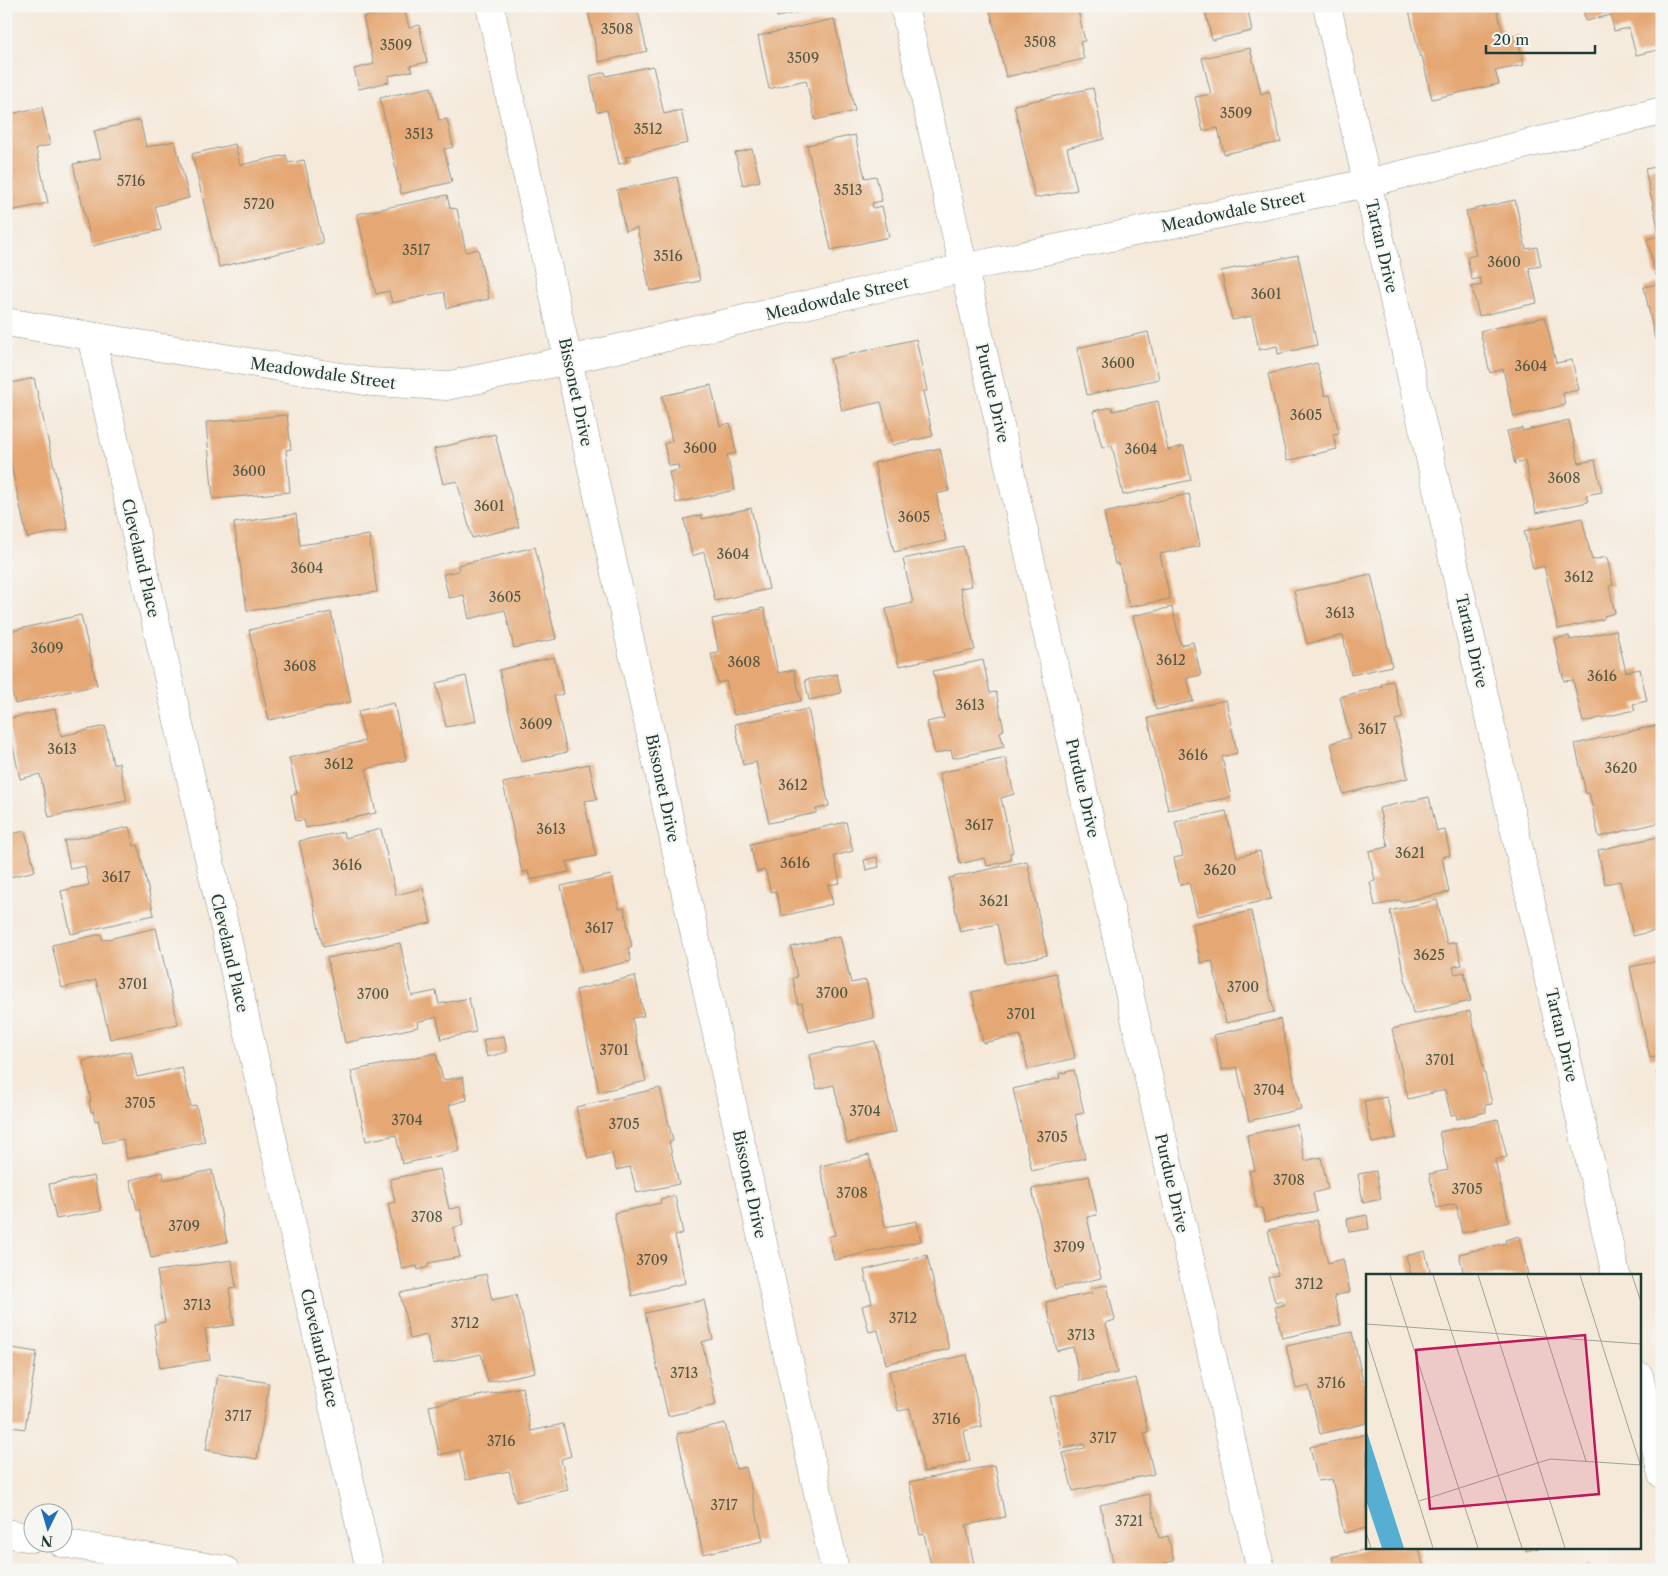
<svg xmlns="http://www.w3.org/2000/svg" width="1668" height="1576" font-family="'Libre Caslon Text',serif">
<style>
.building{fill:#e5a773}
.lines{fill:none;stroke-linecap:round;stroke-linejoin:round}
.minor-casing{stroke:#8a9387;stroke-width:29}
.minor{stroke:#fff;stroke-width:28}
.labels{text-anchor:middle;stroke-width:4;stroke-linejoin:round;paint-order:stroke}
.number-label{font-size:14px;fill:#505844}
.street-label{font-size:16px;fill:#1f3d34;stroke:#f6f6f2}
.inset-road{fill:none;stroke:#9fa498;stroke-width:1}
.view{fill:#c2185b;fill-opacity:0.15;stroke:#c2185b;stroke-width:2.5}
.inset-edge{fill:none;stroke:#1f3d34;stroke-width:2.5}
</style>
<rect width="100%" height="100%" fill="#f6f6f2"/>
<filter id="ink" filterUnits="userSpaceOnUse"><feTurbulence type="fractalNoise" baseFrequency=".02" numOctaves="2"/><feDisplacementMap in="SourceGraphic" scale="10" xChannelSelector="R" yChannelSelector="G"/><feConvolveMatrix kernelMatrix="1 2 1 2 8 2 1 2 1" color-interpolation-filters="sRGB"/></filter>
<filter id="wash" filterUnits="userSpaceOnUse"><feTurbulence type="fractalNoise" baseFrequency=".0096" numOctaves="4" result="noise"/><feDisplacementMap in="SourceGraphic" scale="20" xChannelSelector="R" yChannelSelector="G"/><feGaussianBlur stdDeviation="1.12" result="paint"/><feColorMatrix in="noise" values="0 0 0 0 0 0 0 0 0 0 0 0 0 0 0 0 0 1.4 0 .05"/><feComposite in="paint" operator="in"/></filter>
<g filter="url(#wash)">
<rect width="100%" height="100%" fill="#f5e9da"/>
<g id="blocks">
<path class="building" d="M587 6H637L647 51 599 62Z
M775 6H823V7L777 17Z
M989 6H1077L1085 41 1080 42 1084 59 1006 77Z
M1204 6H1247L1252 31 1212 40Z
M1408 6H1496L1504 38 1517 35 1524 65 1495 71 1499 84 1432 99 1422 56 1420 57Z
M1582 6H1662V49L1636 55 1629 28 1614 31 1611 15 1586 21Z
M404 8 409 28 419 25 427 62 410 66 412 71 388 76 389 82 359 89 354 69 374 64 363 17Z
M834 19 855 111 815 120 806 80 769 89 758 36Z
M1250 48 1261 94 1269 91 1281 142 1224 154 1218 128 1203 131 1195 97 1211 94 1202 58Z
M653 66 664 114 681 110 688 143 625 157 627 162 619 164 607 110 597 112 590 76 605 72 606 76Z
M431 87 439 120 447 119 453 147 444 149 452 182 401 194 380 98Z
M1093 88 1104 139 1067 148 1077 190 1035 198 1014 105Z
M42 107 50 145 36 148 48 203 6 212V115Z
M140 120 146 147 175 141 189 198 155 206 161 230 92 246 73 164 101 158 94 131Z
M855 135 865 178 876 176 882 201 872 203 873 208 882 206 889 237 831 250 807 145Z
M235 144 240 165 286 155 288 163 304 160 323 243 219 267 192 154Z
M752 149 760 181 743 185 735 153Z
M1662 166V274L1656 276 1647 239 1660 236 1645 169Z
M677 177 700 281 650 291 637 228 625 231 617 190Z
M447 195 450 208 457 209 466 252 478 249 489 299 447 308 444 292 392 303 389 291 376 294 357 214Z
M1515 200 1526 249 1537 247 1541 266 1529 268 1537 303 1479 316 1472 287 1482 285 1480 278 1472 280 1467 257 1476 255 1466 211Z
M1298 255 1317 345 1278 354 1277 346 1259 350 1252 316 1232 320 1221 271Z
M1662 283V338L1655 339 1644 287Z
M1545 317 1556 363 1572 360 1579 390 1563 393 1565 405 1514 417 1503 369 1490 373 1480 331Z
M1148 332 1159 379 1087 395 1077 348Z
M916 339 927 391 923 392 933 436 892 445 881 402 842 411 830 359Z
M1317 363 1325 396 1330 395 1339 433 1333 434 1337 449 1287 461 1268 374Z
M34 378 68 529 27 538 10 459 6 460V384Z
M711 385 720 426 730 423 736 453 727 455 735 490 676 503 669 472 679 470 678 465 669 466 664 444 672 441 662 396Z
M1158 401 1168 450 1184 446 1191 480 1123 495 1112 445 1102 448 1093 411 1112 407 1113 411Z
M287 415 291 449 286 450 290 492 213 499 206 422Z
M1569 420 1579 463 1595 460 1602 492 1586 495 1588 502 1536 513 1525 461 1515 464 1507 431 1522 428V431Z
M495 434 519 527 472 538 457 481 443 484 434 449Z
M940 448 949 491 936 494 946 541 894 552 874 463Z
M1189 494 1200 546 1160 554 1170 599 1129 607 1119 564H1115L1104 513Z
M751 508 769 589 715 601 704 552 692 556 684 519 701 515 702 519Z
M296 514 300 545 369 535 377 592 247 611 234 523Z
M1582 518 1592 560 1607 557 1613 585 1609 586 1615 613 1604 616V619L1558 629 1544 566 1533 569 1524 531Z
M963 546 972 586 960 588 975 650 899 666 886 609 913 603 903 559Z
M535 547 556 639 514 648 505 610 469 619 464 595 449 598 443 574 459 571 458 565Z
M1371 574 1392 666 1351 675 1343 635 1307 644 1294 591Z
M1172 607 1181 645 1193 642 1201 675 1187 678 1193 701 1156 710 1133 616Z
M764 608 778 673 794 670 801 701 734 715 726 681 718 683 711 654 719 653 712 619Z
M331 612 351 702 269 720 249 630Z
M81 615 97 685 15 704 6 664V632Z
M1616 630 1626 672 1640 669 1647 701 1633 704 1635 710 1583 722 1573 680 1564 681 1554 639 1569 636 1570 640Z
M554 657 563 694 554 696 567 752 521 762 499 670Z
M983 660 990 693 996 692 1004 730 1000 732 1004 747 953 758 951 750 935 754 927 722 944 718 933 671Z
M837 674 841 693 809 700 805 680Z
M466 676 476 721 446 727 436 683Z
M1393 681 1403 718 1395 720 1408 778 1343 794 1331 743 1350 738 1340 697 1382 686V683Z
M1226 700 1237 753 1222 757 1231 797 1168 810 1148 718Z
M394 703 406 760 366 769 376 813 306 828 304 820 296 821 291 795 297 794 289 758 365 741 358 711Z
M55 709 61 736 105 726 113 764 119 763 127 801 49 817 40 774 20 779 7 719Z
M808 709 829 806 816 809V813L769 823 756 762 743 765 735 724Z
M1658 725 1662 742V822L1599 837 1589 793 1586 794 1575 744Z
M1006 758 1014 794 1001 798 1013 852 1010 853 1011 860 987 866 985 858 960 864 939 773Z
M589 764 597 799 584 801 596 856 566 862 569 872 530 880 528 871 522 872 503 783Z
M1429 797 1437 831 1445 830 1450 855 1442 857 1449 892 1401 902 1400 900 1375 906 1370 882 1375 881 1369 851 1388 847 1379 808Z
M1226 811 1237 857 1260 851 1271 899 1197 916 1189 883 1180 885 1174 858 1183 856 1175 822Z
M846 822 853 851 834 856 840 883 828 885 833 904 782 916 776 891 771 892 765 870 757 872 750 844Z
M129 827 134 846 138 845 154 915 71 934 61 891 89 885 85 866 70 869 64 841Z
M381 829 396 895 423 888 431 923 323 947 299 841 343 832 345 838Z
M25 831 35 871 6 878V835Z
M1662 836V929L1633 936 1620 881 1605 884 1598 850Z
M877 857 879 867 866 870 864 860Z
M1027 861 1047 955 1006 964 997 924 960 932 949 878Z
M611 875 619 909 624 908 632 947 628 948 631 961 581 973 561 886Z
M1437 900 1447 944 1456 942 1462 965 1453 967 1455 974 1464 972 1471 1001 1413 1014 1390 911Z
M1251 911 1274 1012 1226 1023 1212 961 1201 963 1192 924Z
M156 928 178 1024 110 1039 96 980 62 988 52 945 101 934 103 940Z
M840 936 851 983 866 980 874 1018 809 1032 802 1003 798 1004 793 978 797 977 791 947Z
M400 943 412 996 436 991 439 1004 469 998 476 1032 441 1039 437 1017 417 1022 418 1027 345 1043 327 958Z
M1662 960V1056L1650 1058 1630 967Z
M1056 973 1075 1058 1028 1069 1020 1035 983 1043 972 992Z
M635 976 644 1016 632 1018 646 1081 599 1092 576 990Z
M1470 1011 1492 1104 1485 1105 1486 1112 1457 1119 1456 1114 1451 1115 1445 1090 1408 1099 1392 1029Z
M1280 1019 1301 1109 1249 1121 1237 1067 1222 1070 1214 1035Z
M504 1036 507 1052 487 1057 483 1040Z
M875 1041 896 1132 847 1143 834 1085 817 1089 809 1055Z
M131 1051 137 1077 182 1067 191 1107 196 1105 205 1142 127 1159 123 1139 103 1143 98 1120 95 1121 93 1111 91 1112 89 1101H91L83 1061Z
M436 1053 443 1080 463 1077 467 1100 449 1105 460 1151 402 1164 396 1135 366 1141 351 1071Z
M1074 1070 1084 1113 1075 1115 1085 1158 1032 1171 1013 1089 1060 1078 1059 1074Z
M1662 1070V1094H1661L1656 1072Z
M660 1088 673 1141 669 1142 679 1184 637 1193 630 1167 616 1170 612 1153 588 1159 576 1107Z
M1387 1097 1396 1138 1372 1143 1364 1101Z
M1498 1119 1507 1157 1495 1160 1509 1222 1462 1233 1456 1204 1437 1208 1429 1174 1448 1170 1439 1132Z
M1297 1124 1305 1161 1321 1157 1328 1189 1313 1193 1317 1211 1265 1222 1262 1208H1257L1249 1171 1255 1170 1247 1135Z
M869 1155 885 1227 917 1221 921 1241 834 1260 829 1236 835 1235 820 1166Z
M440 1169 449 1209 460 1207 464 1225 453 1228 460 1257 428 1263V1267L418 1270 417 1266 402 1269 388 1204 395 1202 390 1179Z
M212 1170 227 1242 151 1258 140 1209 137 1210 130 1180 163 1172 164 1180Z
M1376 1171 1381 1199 1363 1203 1358 1174Z
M94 1176 101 1211 56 1219 49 1184Z
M1089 1176 1097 1215 1087 1217 1101 1278 1055 1289 1032 1189Z
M675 1196 683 1233 675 1236 685 1283 632 1296 614 1213 661 1203 660 1199Z
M1367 1215 1369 1229 1349 1232 1347 1219Z
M1317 1220 1328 1263 1343 1259 1350 1292 1334 1296 1341 1325 1282 1338 1275 1307 1284 1305 1282 1300 1275 1302 1268 1277 1278 1275 1268 1230Z
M1519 1236 1528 1275H1464L1459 1254 1506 1243 1505 1240Z
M1425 1251 1431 1275H1411L1406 1256Z
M927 1255 949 1349 886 1364 878 1330 869 1332 862 1306 872 1303 864 1270Z
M232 1260 236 1288 229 1289 234 1325 205 1329 210 1360 160 1368 154 1324 165 1322 157 1271Z
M486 1274 492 1300 516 1295 520 1311H521L535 1372 488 1382 481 1354 433 1364 427 1335 410 1339 400 1293Z
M1107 1285 1115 1320 1106 1323 1117 1373 1080 1381 1073 1347 1057 1351 1046 1302 1092 1293 1091 1288Z
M704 1300 713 1339 702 1342 716 1405 668 1416 645 1313Z
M1352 1332 1363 1381 1367 1380V1423L1320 1434 1309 1386 1296 1389 1286 1346Z
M6 1347 37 1352 25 1429 6 1426Z
M967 1355 982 1426 964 1431 970 1461 924 1472 910 1409 898 1411 889 1371Z
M218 1374 269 1383 257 1459 206 1450Z
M1136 1378 1148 1432 1144 1433 1154 1474 1073 1491 1063 1453 1085 1448 1084 1444 1062 1449 1050 1397Z
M522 1387 531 1431 563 1424 571 1456 561 1459 568 1490 516 1502 509 1471 466 1480 459 1450 439 1455 429 1406Z
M725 1423 736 1469 746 1467 763 1541 703 1554 677 1434Z
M1367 1434V1528L1344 1533 1332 1479 1318 1481 1310 1447Z
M995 1465 1005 1517 966 1525 975 1570H932L924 1534 920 1535 909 1482Z
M1149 1494 1159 1538 1168 1536 1174 1561 1165 1563 1166 1568 1175 1565 1176 1570H1115L1100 1505Z
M1376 1547H1419L1424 1570H1335L1332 1557Z
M1526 1547H1539V1548L1526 1551Z
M1589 1565 1590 1570H1571V1569Z"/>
</g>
</g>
<g filter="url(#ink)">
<use href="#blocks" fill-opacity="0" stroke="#8a9387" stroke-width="1"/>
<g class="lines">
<defs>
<path id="minor" d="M490 6 835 1570
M904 6 1261 1570
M1327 6 1616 1275
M6 322 371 382 446 386 568 360 964 268 1367 183 1662 111
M91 336 370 1570
M1639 1376 1662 1474
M6 1533 32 1538
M62 1543 225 1570"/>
</defs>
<use href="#minor" class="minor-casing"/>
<use href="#minor" class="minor"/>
</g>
</g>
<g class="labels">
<g class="number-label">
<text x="617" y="34">3508</text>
<text x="1040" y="47">3508</text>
<text x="396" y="50">3509</text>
<text x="803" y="63">3509</text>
<text x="1236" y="118">3509</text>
<text x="648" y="134">3512</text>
<text x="419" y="139">3513</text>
<text x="131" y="186">5716</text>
<text x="848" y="195">3513</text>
<text x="259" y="209">5720</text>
<text x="416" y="255">3517</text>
<text x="668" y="261">3516</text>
<text x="1504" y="267">3600</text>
<text x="1266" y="299">3601</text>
<text x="1118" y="368">3600</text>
<text x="1531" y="371">3604</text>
<text x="1306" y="420">3605</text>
<text x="700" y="453">3600</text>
<text x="1141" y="454">3604</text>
<text x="249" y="476">3600</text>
<text x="1564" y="483">3608</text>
<text x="489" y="511">3601</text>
<text x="914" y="522">3605</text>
<text x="733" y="559">3604</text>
<text x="307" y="573">3604</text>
<text x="1579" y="582">3612</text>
<text x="505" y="602">3605</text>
<text x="1340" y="618">3613</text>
<text x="47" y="653">3609</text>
<text x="1171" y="665">3612</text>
<text x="744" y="667">3608</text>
<text x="300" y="671">3608</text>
<text x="1602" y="681">3616</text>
<text x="970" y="710">3613</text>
<text x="536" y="729">3609</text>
<text x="1372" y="734">3617</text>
<text x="62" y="754">3613</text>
<text x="1193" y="760">3616</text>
<text x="339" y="769">3612</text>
<text x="1621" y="773">3620</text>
<text x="793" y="790">3612</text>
<text x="979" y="830">3617</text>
<text x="551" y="834">3613</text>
<text x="1410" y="858">3621</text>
<text x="795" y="868">3616</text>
<text x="347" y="870">3616</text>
<text x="1220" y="875">3620</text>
<text x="116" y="882">3617</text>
<text x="994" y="906">3621</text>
<text x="599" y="933">3617</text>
<text x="1429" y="960">3625</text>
<text x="133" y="989">3701</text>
<text x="1243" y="992">3700</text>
<text x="832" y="998">3700</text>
<text x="373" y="999">3700</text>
<text x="1021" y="1019">3701</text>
<text x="614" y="1055">3701</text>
<text x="1440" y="1065">3701</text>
<text x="1269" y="1095">3704</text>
<text x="140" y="1108">3705</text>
<text x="865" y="1116">3704</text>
<text x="407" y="1125">3704</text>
<text x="624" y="1129">3705</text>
<text x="1052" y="1142">3705</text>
<text x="1289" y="1185">3708</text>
<text x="1467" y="1194">3705</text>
<text x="852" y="1198">3708</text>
<text x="427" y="1222">3708</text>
<text x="184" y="1231">3709</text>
<text x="1069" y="1252">3709</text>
<text x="652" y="1265">3709</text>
<text x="1309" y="1289">3712</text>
<text x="197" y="1310">3713</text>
<text x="903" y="1323">3712</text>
<text x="465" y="1328">3712</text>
<text x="1081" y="1340">3713</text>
<text x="684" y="1378">3713</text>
<text x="1331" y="1388">3716</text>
<text x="238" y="1421">3717</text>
<text x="946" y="1424">3716</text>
<text x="1103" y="1443">3717</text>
<text x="501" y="1446">3716</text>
<text x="724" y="1510">3717</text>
<text x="1129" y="1526">3721</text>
</g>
<g class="street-label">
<text transform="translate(1233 211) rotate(-12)" y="6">Meadowdale Street</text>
<text transform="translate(1382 246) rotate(77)" y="6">Tartan Drive</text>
<text transform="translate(837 298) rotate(-13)" y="6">Meadowdale Street</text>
<text transform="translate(323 373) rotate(8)" y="6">Meadowdale Street</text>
<text transform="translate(576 392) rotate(78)" y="6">Bissonet Drive</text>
<text transform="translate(993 393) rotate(77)" y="6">Purdue Drive</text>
<text transform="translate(141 558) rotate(77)" y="6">Cleveland Place</text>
<text transform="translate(1472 641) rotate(77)" y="6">Tartan Drive</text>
<text transform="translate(663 788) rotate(78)" y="6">Bissonet Drive</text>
<text transform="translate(1083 788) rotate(77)" y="6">Purdue Drive</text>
<text transform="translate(230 953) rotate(77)" y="6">Cleveland Place</text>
<text transform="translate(1562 1035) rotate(77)" y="6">Tartan Drive</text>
<text transform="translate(1172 1183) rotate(77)" y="6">Purdue Drive</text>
<text transform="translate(750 1184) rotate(78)" y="6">Bissonet Drive</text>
<text transform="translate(320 1348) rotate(77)" y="6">Cleveland Place</text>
</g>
</g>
<g transform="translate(1366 1274)">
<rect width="275" height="275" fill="#f5e9da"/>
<path d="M0 155 38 274H16L0 226Z" fill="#56aed3"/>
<path class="inset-road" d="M24 1 112 274M67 1 156 274M112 1 199 274M161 1 220 187M214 1 275 193M266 1 275 28M0 50 275 70M0 61 67 274M53 227 184 185 275 191M0 258 5 274"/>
<path class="view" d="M219 61 233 220 64 235 50 76Z"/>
<rect width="275" height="275" class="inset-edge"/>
</g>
<rect width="1668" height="1576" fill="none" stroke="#f6f6f2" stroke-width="25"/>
<g transform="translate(48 1528) rotate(185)"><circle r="24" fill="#f6f6f2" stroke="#a0aca6"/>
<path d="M0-4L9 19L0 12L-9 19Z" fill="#1f6fb2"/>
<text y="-8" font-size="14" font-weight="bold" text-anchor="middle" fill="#1f3d34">N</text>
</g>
<path d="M1486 45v8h109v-8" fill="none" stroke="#1f3d34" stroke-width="2.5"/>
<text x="1493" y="45" font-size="15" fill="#1f3d34" stroke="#f6f6f2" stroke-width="4" paint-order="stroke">20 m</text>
</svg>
